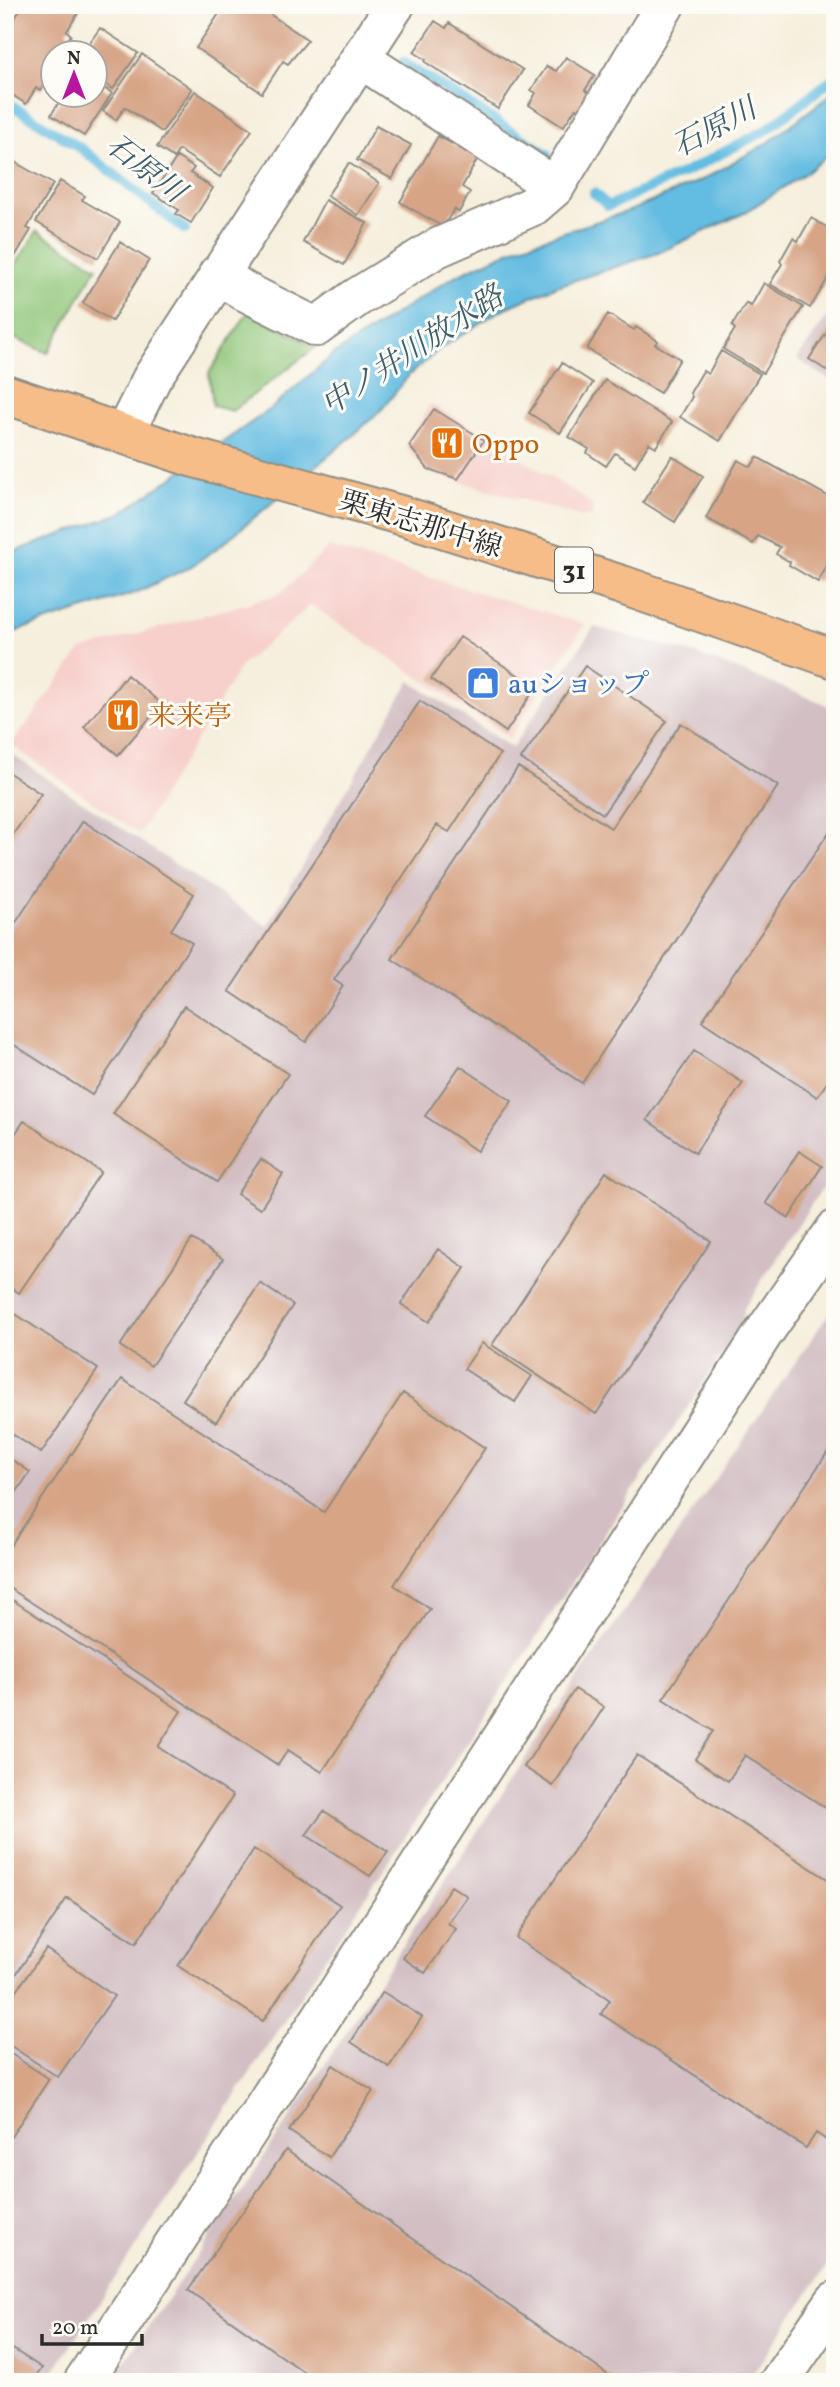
<svg xmlns="http://www.w3.org/2000/svg" width="840" height="2387" font-family="Vollkorn,'Noto Serif JP',serif">
<style>
.built{fill:#f7d0cc}
.industrial{fill:#d2bec3}
.green{fill:#90c679;stroke:#5e7852;stroke-width:2}
.water{fill:#64bce1;stroke:#487486;stroke-width:2}
.lines{fill:none;stroke-linecap:round;stroke-linejoin:round}
.stream{stroke:#64bce1;stroke-width:10}
.building{fill:#d7a486}
.minor-casing{stroke:#908d84;stroke-width:42}
.major-casing{stroke:#908d84;stroke-width:42}
.minor{stroke:#fff;stroke-width:38}
.major{stroke:#f7bd88;stroke-width:38}
.labels{text-anchor:middle;stroke-width:6;stroke-linejoin:round;paint-order:stroke}
.shield{fill:#fdfcf7;stroke:#6a6a68;stroke-width:2}
.shield-label{font-size:26px;font-weight:bold;fill:#2b2b2b}
.food-label{font-size:28px;fill:#c56008;stroke:#fdfcf7;text-anchor:start}
.street-label{font-size:28px;fill:#2b2b2b;stroke:#fdfcf7}
.shop-label{font-size:28px;fill:#366cbe;stroke:#fdfcf7;text-anchor:start}
.water-label{font-size:30px;font-style:italic;fill:#3f5e6b;stroke:#fdfcf7}
</style>
<rect width="100%" height="100%" fill="#fdfcf7"/>
<filter id="ink" filterUnits="userSpaceOnUse"><feTurbulence type="fractalNoise" baseFrequency=".0143" numOctaves="2"/><feDisplacementMap in="SourceGraphic" scale="14" xChannelSelector="R" yChannelSelector="G"/><feConvolveMatrix kernelMatrix="1 2 1 2 8 2 1 2 1" color-interpolation-filters="sRGB"/></filter>
<filter id="wash" filterUnits="userSpaceOnUse"><feTurbulence type="fractalNoise" baseFrequency=".00686" numOctaves="4" result="noise"/><feDisplacementMap in="SourceGraphic" scale="28" xChannelSelector="R" yChannelSelector="G"/><feGaussianBlur stdDeviation="1.57" result="paint"/><feColorMatrix in="noise" values="0 0 0 0 0 0 0 0 0 0 0 0 0 0 0 0 0 1.4 0 .05"/><feComposite in="paint" operator="in"/></filter>
<g filter="url(#wash)">
<rect width="100%" height="100%" fill="#f6efdd"/>
<path class="built" d="M430 404 458 419 583 497 593 506 592 517H583L429 473 406 448Z
M329 547 585 624 509 738 311 605 241 666 139 834 11 745 81 650 280 594Z"/>
<path class="industrial" d="M835 306V383L797 359Z
M594 627 696 654 823 703 835 710V1168L744 1308 743 1323 47 2382H5V750L267 926 410 681 512 748Z
M835 1305V2255L747 2382H111L276 2139 574 1684Z"/>
<path class="green" d="M37 231 97 267 48 353 5 334V282Z
M248 312 316 347 232 411 213 406 209 373Z"/>
<path class="water" d="M835 91V149L807 172 744 213 658 253 557 286 499 311 440 349 410 374 382 409 357 432 220 546 190 567 135 593 22 629 5 637V555L121 513 272 408 334 354 455 276 518 247 632 210 704 179 769 142Z"/>
<g class="lines">
<path class="stream" d="M403 62 547 154
M5 101 82 149 185 230
M594 193 608 206 688 171 768 129 835 77"/>
</g>
<g id="blocks">
<path class="building" d="M23 5H72L80 10 67 31 71 35 59 52H52V62L49 68 52 74 41 90 36 88 26 104 5 90V34Z
M225 5H256L308 40 288 64 283 61 262 93 196 48Z
M435 21 446 28 449 23 523 70 498 109 425 62 426 60 414 52Z
M100 28 138 53 113 89 94 77V52H83Z
M142 54 192 89 162 132 125 107 116 120 103 111Z
M566 57 595 75 585 90 590 94 580 111 576 108 563 127 529 105 536 93 531 90 547 66 556 71Z
M94 82 112 93 84 136 51 115 64 94H94Z
M195 91 252 130 220 177 179 150 174 158 157 147Z
M376 126 411 145 392 179 357 160Z
M438 136 478 158 462 187 470 192 459 212 454 209 443 227 400 202Z
M177 157 194 168 190 173 213 188 191 223 176 214 179 210 153 193Z
M11 160 53 184 27 228 31 230 5 273V170Z
M349 163 379 183 358 215 327 196Z
M60 181 85 196 82 200 120 222 98 258 36 222Z
M325 200 367 223 344 265 303 242Z
M811 218 835 232V267L810 308 770 284 782 264 780 261 793 238 798 241Z
M120 242 149 260 112 321 83 303Z
M764 283 803 307 763 373 723 349 735 329 732 326 746 303 751 306Z
M608 314 634 330 636 327 658 341 655 344 680 359 660 393 587 349Z
M835 320V376L809 359Z
M721 351 760 374 720 441 680 417 692 397 690 393 703 371 708 374Z
M562 363 593 383 560 433 529 413Z
M605 380 672 422 656 447 649 443 635 466 615 453 606 466 587 453 589 449 569 437Z
M434 409 484 440 458 479 428 469 409 446Z
M672 456 703 476 675 522 643 502Z
M757 457 835 500V552L818 582 789 565 790 562 776 554 780 547 758 536 753 544 706 518 738 460 751 467Z
M460 637 536 687 506 732 431 679Z
M585 666 667 721 603 814 521 759Z
M127 675 162 704 118 755 84 727Z
M420 701 500 754 449 832 437 825 334 980 343 986 306 1042 229 991Z
M681 723 778 786 582 1083 392 959 518 767 611 828Z
M5 770 41 794 5 846Z
M83 821 194 894 171 930 192 943 92 1095 5 1039V939Z
M835 823V1071L817 1097 702 1021Z
M184 1006 288 1074 217 1182 113 1114Z
M694 1051 743 1083 695 1153 647 1120Z
M460 1066 512 1101 477 1151 425 1116Z
M24 1121 101 1172 19 1293 5 1284V1149Z
M799 1151 822 1166 789 1218 766 1203Z
M261 1159 283 1174 260 1209 237 1194Z
M606 1172 711 1241 596 1414 492 1345Z
M192 1239 223 1259 151 1366 120 1346Z
M438 1249 465 1268 429 1322 401 1304Z
M260 1283 293 1305 216 1422 183 1400Z
M5 1307 98 1369 41 1453 5 1429Z
M482 1343 532 1376 515 1402 464 1369Z
M122 1379 324 1512 403 1393 485 1448 394 1585 430 1609 322 1772 288 1750 278 1765 5 1585V1554Z
M835 1441V1814L745 1755 728 1781 695 1759 713 1731 663 1699Z
M5 1455 30 1472 5 1509Z
M5 1595 181 1711 158 1747 233 1796 136 1943 67 1898 5 1991Z
M575 1689 604 1707 553 1786 524 1767Z
M637 1755 835 1884V2146L816 2133 806 2148 601 2014 610 2000 516 1938Z
M324 1811 388 1852 370 1876 306 1835Z
M254 1849 340 1905 263 2021 178 1966Z
M451 1886 467 1896 448 1923 456 1929 425 1973 403 1958Z
M46 1949 114 1996 58 2077 5 2042V2007Z
M383 1992 422 2017 389 2067 351 2042Z
M5 2050 49 2079 5 2146Z
M333 2065 373 2091 329 2157 289 2131Z
M286 2150 618 2382H318L188 2290Z
M5 2344 42 2368 32 2382H5Z"/>
</g>
</g>
<g filter="url(#ink)">
<use href="#blocks" fill-opacity="0" stroke="#908d84" stroke-width="2"/>
<g class="lines">
<defs>
<path id="minor" d="M361 59 555 187 665 5
M218 274 244 291 316 327 356 298 437 248 533 206 555 187
M124 434 152 378 395 5
M83 2382 241 2142 763 1334 835 1230
M779 2382 835 2301"/>
<path id="major" d="M5 394 191 457 404 516 622 585 835 659"/>
</defs>
<use href="#minor" class="minor-casing"/>
<use href="#major" class="major-casing"/>
<use href="#minor" class="minor"/>
<use href="#major" class="major"/>
</g>
</g>
<defs>
<symbol id="restaurant-square" viewBox="-11 -11 22 22"><rect x="-9" y="-9" width="18" height="18" rx="4" fill="#e8710a" stroke="#fdfcf7"/><path d="M-5-6h1v4h1v-4h1v4h1v-4h1v5L-1.5 .5V6h-2V.5L-5-1ZM5-6V6H3V1.5H1.5Q1.5-4 5-6Z" fill="#fff"/></symbol>
<symbol id="shop-square" viewBox="-11 -11 22 22"><rect x="-9" y="-9" width="18" height="18" rx="4" fill="#3f7fe0" stroke="#fdfcf7"/><path d="M-5-2.5h2.3a2.7 3.5 0 0 1 5.4 0H5L5.5 6h-11ZM-1.5-2.5h3a1.5 2.3 0 0 0-3 0Z" fill="#fff"/></symbol>
</defs>
<g fill-rule="evenodd">
<use href="#restaurant-square" x="428" y="424" width="38" height="38"/>
<use href="#shop-square" x="464" y="664" width="38" height="38"/>
<use href="#restaurant-square" x="104" y="696" width="38" height="38"/>
</g>
<g class="labels">
<rect class="shield" x="555" y="547.5" width="38" height="45" rx="5"/>
<g class="shield-label">
<text x="574" y="579">31</text>
</g>
<g class="food-label">
<text x="472" y="453">Oppo</text>
<text x="148" y="725">来来亭</text>
</g>
<g class="street-label">
<text transform="translate(421 523) rotate(17)" y="10">栗東志那中線</text>
</g>
<g class="shop-label">
<text x="508" y="693">auショップ</text>
</g>
<g class="water-label">
<text transform="translate(714 127) rotate(-28)" y="10">石原川</text>
<text transform="translate(146 168) rotate(38)" y="10">石原川</text>
<text transform="translate(412 350) rotate(-33)" y="10">中ノ井川放水路</text>
</g>
</g>
<rect width="840" height="2387" fill="none" stroke="#fdfcf7" stroke-width="28"/>
<g transform="translate(74 74)"><circle r="33" fill="#fdfcf7" stroke="#a9a8a5" stroke-width="2"/>
<path d="M0-5L12 26L0 18L-12 26Z" fill="#b5179e"/>
<text y="-10" font-size="19" font-weight="bold" text-anchor="middle" fill="#2b2b2b">N</text>
</g>
<path d="M42 2334v10h100v-10" fill="none" stroke="#2b2b2b" stroke-width="3.5"/>
<text x="52" y="2334" font-size="21" fill="#2b2b2b" stroke="#fdfcf7" stroke-width="5" paint-order="stroke">20 m</text>
</svg>
